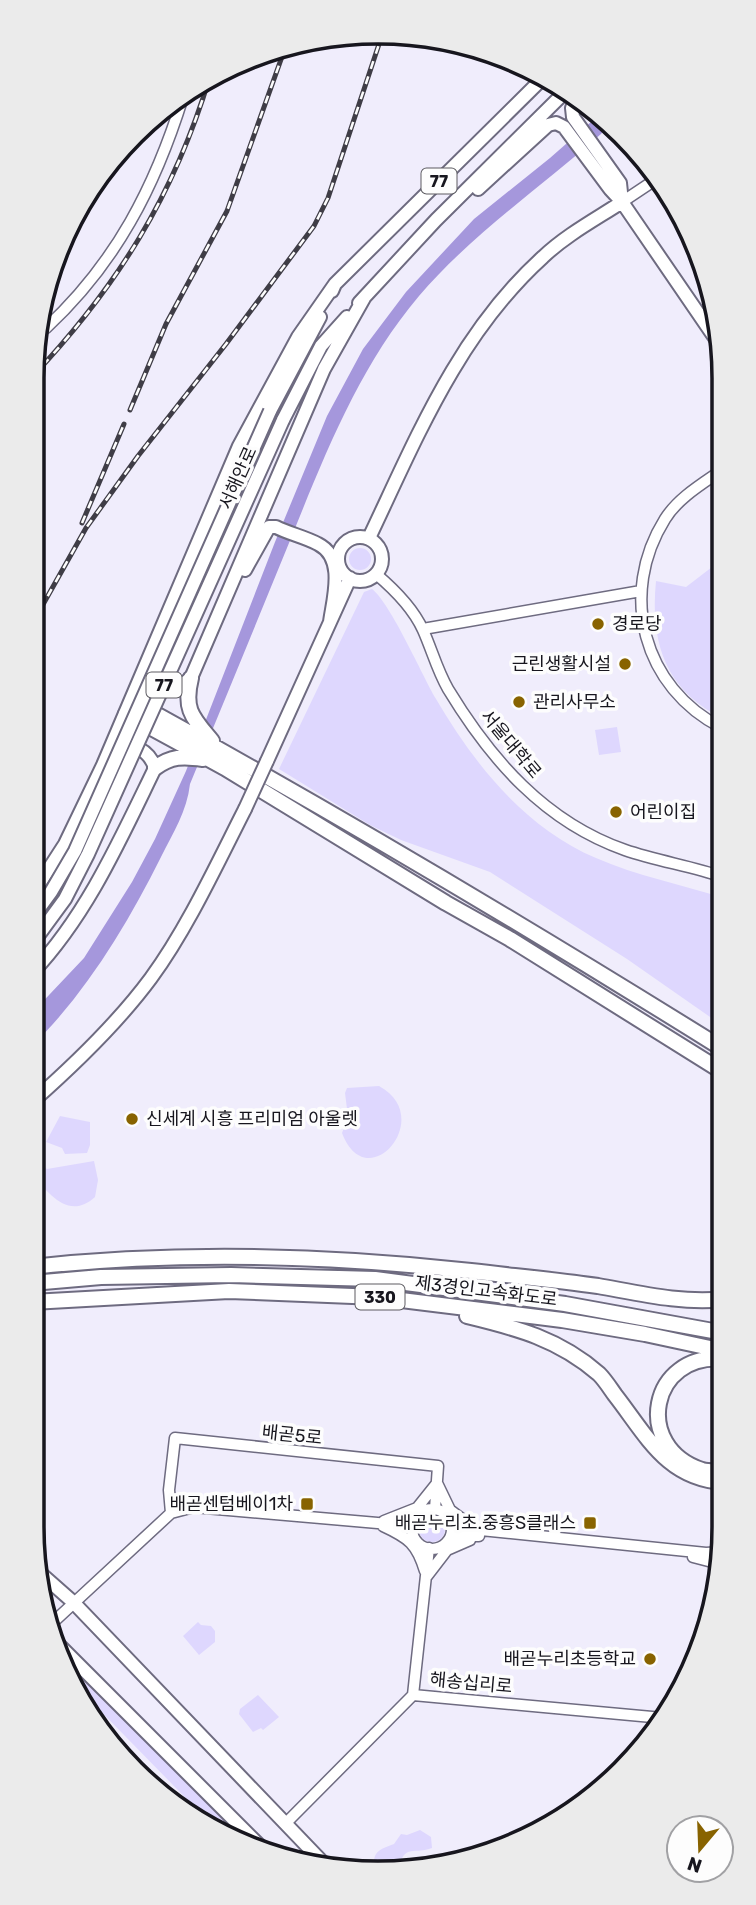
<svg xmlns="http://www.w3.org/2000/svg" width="756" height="1905" font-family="Rubik,'Noto Sans KR',sans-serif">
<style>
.green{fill:#ded7fe}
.water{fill:#a597dc}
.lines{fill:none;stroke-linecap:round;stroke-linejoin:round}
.minor-casing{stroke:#6e6b80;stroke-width:13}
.major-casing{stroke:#6e6b80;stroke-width:16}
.highway-casing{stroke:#6e6b80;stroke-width:18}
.minor{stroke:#fff;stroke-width:10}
.major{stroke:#fff;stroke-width:12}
.highway{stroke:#fff;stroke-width:14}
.rail-casing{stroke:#3f3d46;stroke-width:5}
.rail{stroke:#fdfdfd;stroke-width:2.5;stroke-dasharray:8;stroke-linecap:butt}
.major-bridge-casing{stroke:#6e6b80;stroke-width:16;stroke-linecap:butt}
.major-bridge{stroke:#fff;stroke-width:12}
.poi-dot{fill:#886300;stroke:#fdfdfd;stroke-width:2.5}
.labels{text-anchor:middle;stroke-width:7;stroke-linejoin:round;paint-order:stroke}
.shield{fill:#fdfdfd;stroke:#5c5b61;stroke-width:2}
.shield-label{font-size:16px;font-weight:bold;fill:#17161e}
.street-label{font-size:18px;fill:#17161e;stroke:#fdfdfd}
.poi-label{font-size:18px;fill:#17161e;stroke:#fdfdfd;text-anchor:start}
.rim{fill:none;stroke:#17161e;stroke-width:3.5}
</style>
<rect width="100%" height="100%" fill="#f0edfc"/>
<path class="green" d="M349 559a11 11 0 1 1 22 0a11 11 0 1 1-22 0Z
M716 564 722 573V718C665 690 650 642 656 581L686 587Z
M372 589C391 604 422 675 436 699 474 764 525 828 596 858 637 876 681 884 723 898V1026L627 959 490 872 401 840 370 825 279 769 364 592Z
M617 727 621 752 599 755 595 730Z
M379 1086C437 1117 367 1199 342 1133L348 1117 345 1093 347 1088Z
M60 1116 90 1122V1145L87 1153 65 1154 62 1148 46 1142Z
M32 1158 47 1169 94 1161 98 1180 95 1197C69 1221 48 1193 32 1174Z
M419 1529a13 13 0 1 1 26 0a13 13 0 1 1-26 0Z
M198 1622 201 1625 211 1626 215 1631V1642L199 1655 183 1636Z
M56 1649 248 1842 219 1832 79 1689Z
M258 1695 279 1717 263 1730 261 1728 253 1732 239 1714 240 1709Z
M420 1830 431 1837 432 1848C415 1855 404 1843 399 1868L375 1869C371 1851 381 1849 394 1844L401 1834 407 1835Z"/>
<path class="water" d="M599 115 609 124 601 134C540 188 472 234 419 296 358 368 324 457 289 543 256 624 223 704 190 784 187 811 173 833 161 857 127 925 86 993 32 1046V1013L84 958 132 882 155 839 186 771 275 542 327 416 363 349 406 292 474 219 550 158Z
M98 1722 183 1809 117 1755Z"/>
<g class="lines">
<defs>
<path id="minor" d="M622 202 658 178
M38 332 46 328C116 263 155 187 183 97
M722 470C702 484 678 498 665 519 618 594 643 688 722 728
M376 574C395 590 413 608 423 630 432 650 437 670 448 689 491 760 545 822 625 850 657 861 691 866 723 877
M423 629 641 591
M719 875 723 857
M412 1529a20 20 0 1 1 40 0a20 20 0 1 1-40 0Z
M171 1513 169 1490 175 1438 438 1466 435 1509
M384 1521 417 1508 437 1483 450 1510 466 1522
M451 1521 459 1526 471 1529 706 1553 721 1552
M383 1526C409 1538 417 1544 425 1571
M449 1540 460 1536H479
M693 1557 720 1564
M427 1576 447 1550 470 1540
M48 1627 171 1513 194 1507 412 1526
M413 1695 429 1548
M286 1823 413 1695 663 1718"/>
<path id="major" d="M577 96 572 108 573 117 620 183 622 202
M478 189 548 125 556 123 564 127 610 189 622 202 722 348
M332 291 335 284 543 78
M359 303 436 220 568 89
M270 411 320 317
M283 420 321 346 347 317
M338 559a22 22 0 1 1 44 0a22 22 0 1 1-44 0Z
M369 538C417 437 458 334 543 257 566 235 596 219 622 202
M245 570 269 527H276C290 534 305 537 318 544 346 558 333 599 330 622
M156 681C173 692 176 690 191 678L324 369 364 298
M267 761 350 578
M32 895 65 844 103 765 239 446 298 337 335 284
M32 973C87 915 120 840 155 768 150 751 130 739 113 748
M32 1102C74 1065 117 1024 151 978 187 929 217 864 245 809
M39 1572 73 1602 330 1870
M49 1635 260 1846"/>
<path id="highway" d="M191 678C183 710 193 718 212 741
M132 701C332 811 529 928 723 1049
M126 714 225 768 446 903 510 939 723 1072
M155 768C171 756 183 756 203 759
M32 1267C177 1251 326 1255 471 1271 513 1276 556 1280 598 1286 638 1293 683 1304 724 1299
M32 1283 101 1277 231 1275 375 1279 565 1304 724 1333
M32 1302 229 1291 377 1297 562 1320 645 1334 724 1351
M467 1316C517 1328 559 1339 599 1374 605 1380 610 1388 615 1395 647 1436 667 1479 724 1482
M724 1359C650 1352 632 1447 702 1470 709 1472 718 1471 724 1471"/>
</defs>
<use href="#minor" class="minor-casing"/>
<use href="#major" class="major-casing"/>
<use href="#highway" class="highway-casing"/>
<use href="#minor" class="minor"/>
<use href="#major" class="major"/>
<use href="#highway" class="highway"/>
<defs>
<path id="rail" d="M32 377C117 287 174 196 210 76
M130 410 166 324 227 211 284 51
M82 523 124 424
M32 624 86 528 138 456 226 344 314 226 328 198 381 38"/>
</defs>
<use href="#rail" class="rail-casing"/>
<use href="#rail" class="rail"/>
<defs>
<path id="major-bridge" d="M245 809 267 761
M32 918 51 892 75 851 270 411
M32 944 65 899 88 854 283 420"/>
</defs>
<use href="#major-bridge" class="major-bridge-casing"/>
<use href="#major-bridge" class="major-bridge"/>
</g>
<g class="poi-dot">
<circle cx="598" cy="624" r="7"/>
<circle cx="625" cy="664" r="7"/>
<circle cx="519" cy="702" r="7"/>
<circle cx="616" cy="812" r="7"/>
<circle cx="132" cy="1119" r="7"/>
<rect x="300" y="1497" width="14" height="14" rx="3.5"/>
<rect x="583" y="1516" width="14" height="14" rx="3.5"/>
<circle cx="650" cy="1659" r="7"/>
</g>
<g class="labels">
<g class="shield">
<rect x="421.5" y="168.5" width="35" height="25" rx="5"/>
<rect x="146.5" y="672.5" width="35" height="25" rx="5"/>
<rect x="355.5" y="1284.5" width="49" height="25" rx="5"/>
</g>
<g class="shield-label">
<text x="439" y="187">77</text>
<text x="164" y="691">77</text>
<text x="380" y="1303">330</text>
</g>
<g class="street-label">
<text transform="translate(238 478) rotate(-66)" y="6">서해안로</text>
<text transform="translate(511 744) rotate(50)" y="6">서울대학로</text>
<text transform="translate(486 1291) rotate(7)" y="6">제3경인고속화도로</text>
<text transform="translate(292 1435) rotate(6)" y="6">배곧5로</text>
<text transform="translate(471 1683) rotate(5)" y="6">해송십리로</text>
</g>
<g class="poi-label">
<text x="612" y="630">경로당</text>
<text x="611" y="670" text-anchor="end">근린생활시설</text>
<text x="533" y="708">관리사무소</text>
<text x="630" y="818">어린이집</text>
<text x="146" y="1125">신세계 시흥 프리미엄 아울렛</text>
<text x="293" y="1510" text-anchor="end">배곧센텀베이1차</text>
<text x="576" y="1529" text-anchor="end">배곧누리초.중흥S클래스</text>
<text x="636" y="1665" text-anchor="end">배곧누리초등학교</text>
</g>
</g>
<path d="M0 0H756V1905H0ZM378 44H378A334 334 0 0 1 712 378V1527A334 334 0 0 1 378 1861H378A334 334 0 0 1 44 1527V378A334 334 0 0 1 378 44Z" fill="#ebebeb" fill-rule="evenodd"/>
<path class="rim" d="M378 44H378A334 334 0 0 1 712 378V1527A334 334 0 0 1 378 1861H378A334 334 0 0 1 44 1527V378A334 334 0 0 1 378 44Z"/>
<g transform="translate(700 1849) rotate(199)"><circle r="33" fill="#fdfdfd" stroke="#a1a1a4" stroke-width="2"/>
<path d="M0-5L12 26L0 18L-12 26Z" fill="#886300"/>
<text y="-10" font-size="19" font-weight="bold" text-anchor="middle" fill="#17161e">N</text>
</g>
</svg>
